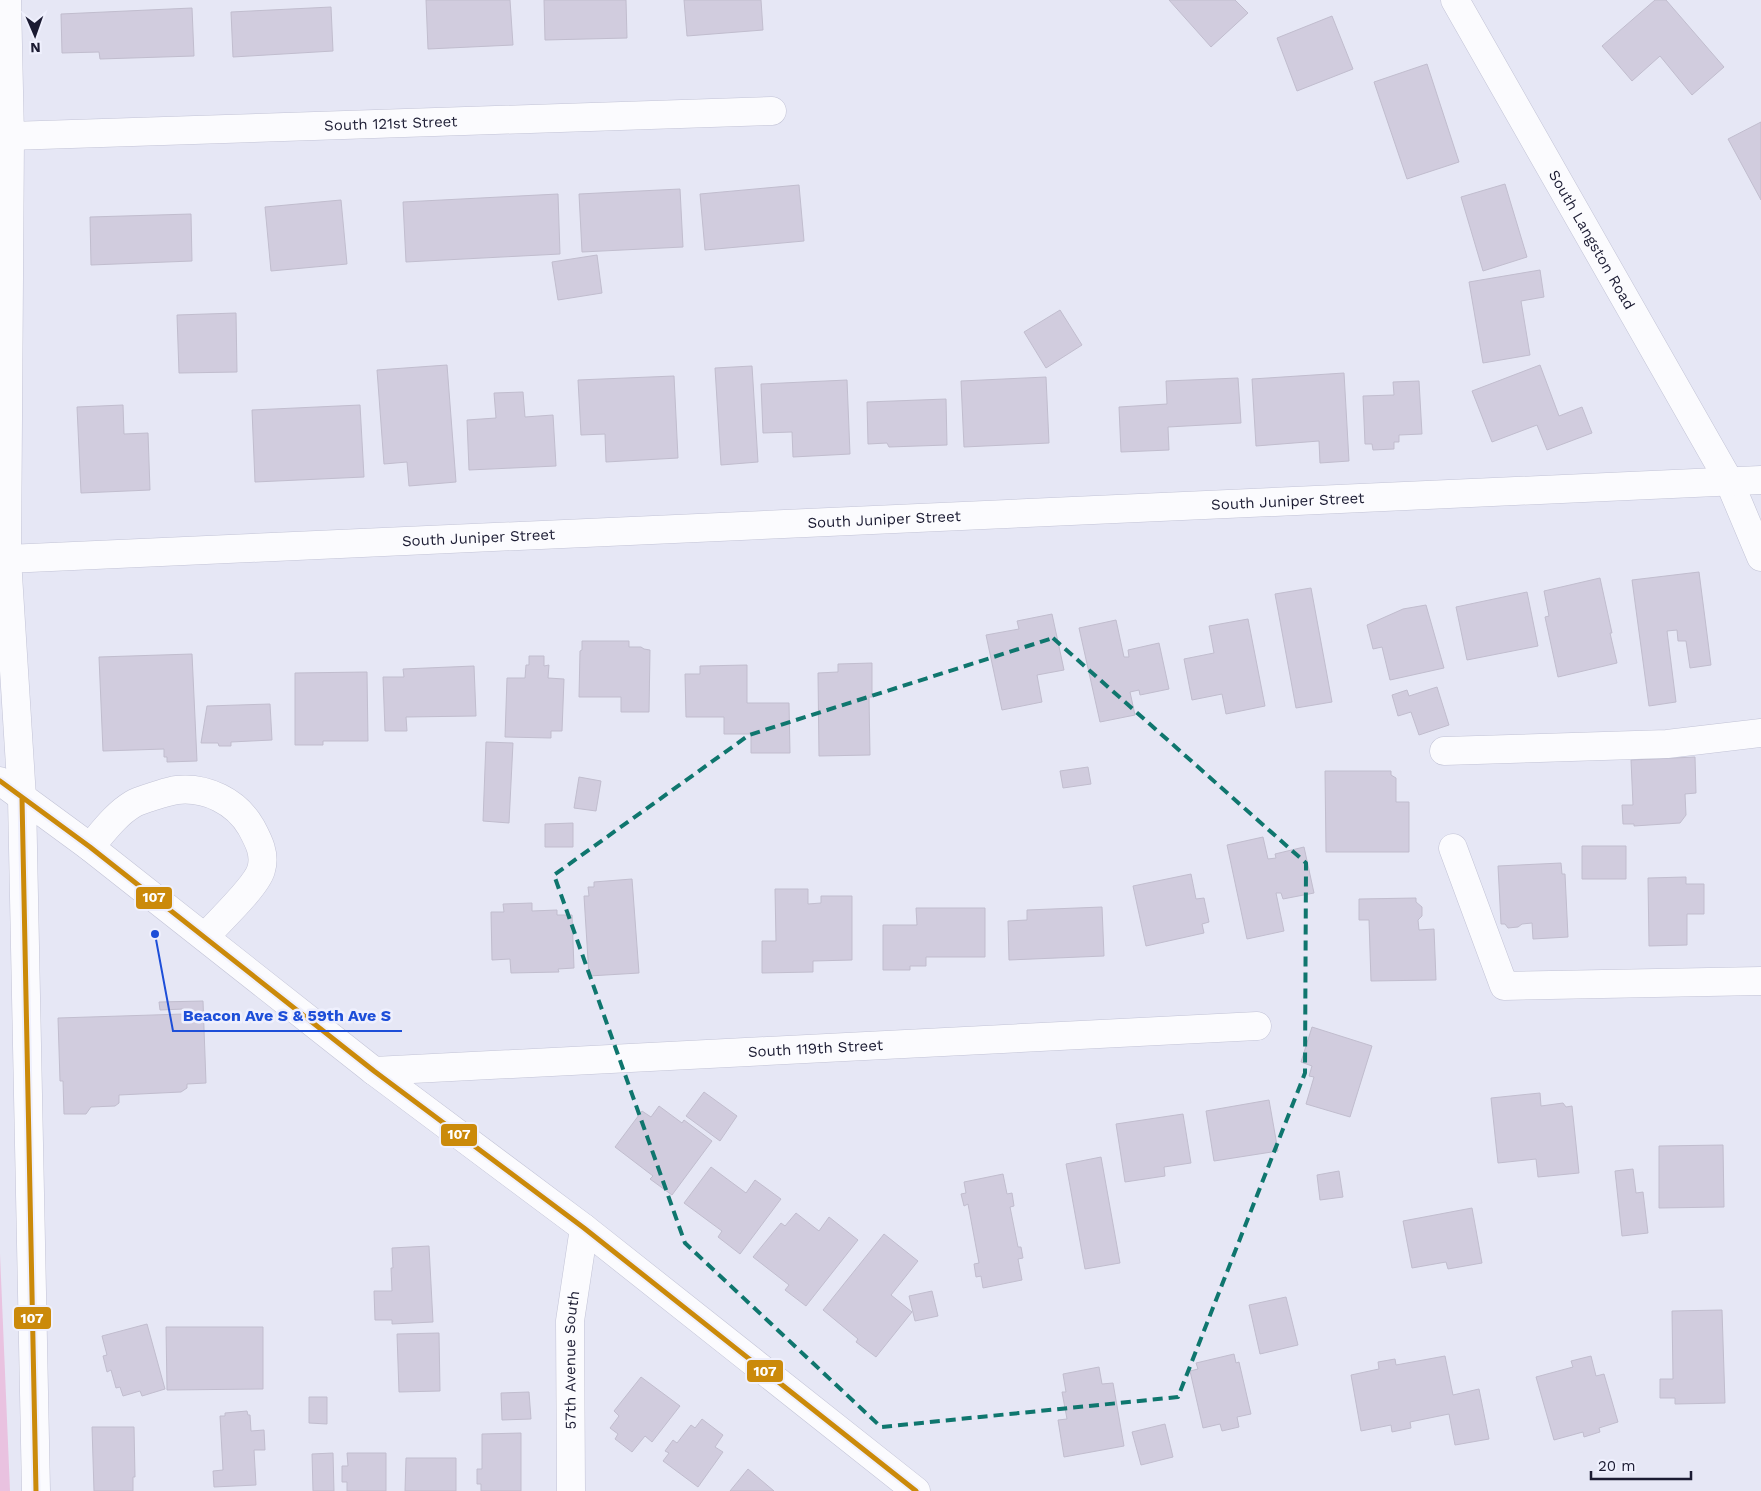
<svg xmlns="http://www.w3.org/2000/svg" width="1761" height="1491" font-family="'Work Sans',sans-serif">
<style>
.green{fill:#e9c2e0}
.building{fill:#d1ccde;stroke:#c1bdce}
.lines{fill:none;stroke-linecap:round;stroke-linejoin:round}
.minor-casing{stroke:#c2c3d6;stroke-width:29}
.minor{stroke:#fbfbfe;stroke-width:28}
.bus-1-casing{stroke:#eff0fd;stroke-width:9}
.bus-1{stroke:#cb8a0a;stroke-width:5}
.marked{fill:none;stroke:#0f766e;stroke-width:4;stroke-dasharray:10 6;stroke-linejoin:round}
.labels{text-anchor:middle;stroke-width:5;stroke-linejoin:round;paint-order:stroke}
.street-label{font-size:15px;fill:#1b1b32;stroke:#eff0fd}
.leader{fill:none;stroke:#1d4ed8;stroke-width:2}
.callout-dot{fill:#1d4ed8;stroke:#eff0fd;stroke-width:2}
.callout-label{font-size:16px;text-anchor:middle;font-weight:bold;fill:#1d4ed8;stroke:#eff0fd;stroke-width:5;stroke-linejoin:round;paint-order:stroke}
.line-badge{stroke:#eff0fd;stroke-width:2}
.badge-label{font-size:14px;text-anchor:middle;font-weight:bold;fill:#fff}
</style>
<rect width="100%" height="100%" fill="#e6e7f5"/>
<path class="green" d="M0 1254 10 1491H0Z"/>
<path class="building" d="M426 0H510L513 45 428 49Z
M544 0H626L627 38 545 40Z
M684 0H761L763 30 687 36Z
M1169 0H1235L1248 13 1211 47Z
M1655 0H1666L1724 67 1692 95 1660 56 1632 81 1602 46Z
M331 7 333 51 233 57 231 12Z
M192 8 194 56 100 59 99 52 62 53 61 14Z
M1332 16 1353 69 1297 91 1277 38Z
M1427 64 1459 162 1407 179 1374 82Z
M1761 122V200L1728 139Z
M1505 184 1527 257 1483 271 1461 197Z
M799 185 804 241 705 250 700 194Z
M680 189 683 247 582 252 579 194Z
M558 194 560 254 406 262 403 202Z
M341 200 347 264 271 271 265 207Z
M191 214 192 261 91 265 90 217Z
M597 255 602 293 558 300 552 262Z
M1540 270 1544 297 1521 301 1530 355 1483 363 1469 282Z
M1060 310 1082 345 1046 368 1024 332Z
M236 313 237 372 179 373 177 315Z
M447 365 456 482 409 486 407 462 384 464 377 370Z
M1540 365 1559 416 1582 407 1592 433 1547 450 1537 425 1492 442 1472 391Z
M752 366 758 462 721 465 715 368Z
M1344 373 1349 461 1320 463 1319 441 1256 446 1252 379Z
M674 376 678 458 606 462 605 434 581 435 578 380Z
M1046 377 1049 443 964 447 961 381Z
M1238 378 1241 423 1168 427 1169 450 1121 452 1119 407 1167 404 1166 381Z
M847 380 850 454 793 457 792 432 763 433 761 384Z
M1419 381 1422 434 1399 435V442H1394V449L1373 450 1372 444H1365L1363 396 1394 395 1393 382Z
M523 392 525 417 553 415 556 466 469 470 467 420 496 418 494 393Z
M946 399 947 445 889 447 887 443 868 444 867 402Z
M123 405 124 434 148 433 150 490 81 493 77 407Z
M360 405 364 477 255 482 252 410Z
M1699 572 1711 665 1690 668 1686 641H1678L1677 630 1667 631 1676 702 1649 706 1632 580Z
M1600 578 1612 633H1610L1617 663 1558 677 1545 617 1549 616 1544 591Z
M1311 588 1332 702 1296 708 1275 594Z
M1527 592 1538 646 1467 660 1456 607Z
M1426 605 1444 668 1390 680 1382 647 1373 649 1367 625 1403 609Z
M1052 614 1064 670 1037 675 1042 702 1002 710 986 635 1019 629 1017 621Z
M1248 619 1265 706 1226 714 1222 694 1192 700 1184 659 1214 653 1209 626Z
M1116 620 1124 657H1129L1128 650 1159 643 1169 689 1140 695 1139 690 1130 692 1135 715 1100 722 1079 628Z
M582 641H629V647H641L644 649 650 650 649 712H621V697H579L580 651 582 650Z
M192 654 197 761 167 762V757H164V749L103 751 99 657Z
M529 656H544V666L549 665 548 678 564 679 562 731H551V738L505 737 507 678H525L526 665H529Z
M872 663V697H869L870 755 819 756 818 673 838 672V664Z
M747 665V703H789L790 753H751V734H724V717H686L685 674H700V666Z
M474 666 476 716 406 717 407 731H385L383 677H404L403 669Z
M367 672 368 741H323V745H295V673Z
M1437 687 1449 725 1419 735 1411 712 1398 716 1392 695 1407 690 1409 696Z
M270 704 272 740 231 742V746H219L218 743H201L207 706Z
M486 742 513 743 509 823 483 821Z
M1695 757 1696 793 1685 794 1686 815 1680 823 1634 826V824H1623L1622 805H1633L1631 760Z
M1088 767 1091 784 1063 788 1060 771Z
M1325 771H1391V775L1396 778V802H1409V852H1326Z
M579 777 601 781 596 811 574 808Z
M573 823V847H545V824Z
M1263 837 1268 859 1276 858 1275 854 1304 847 1314 893 1283 899 1281 893H1276L1284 931 1247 939 1227 845Z
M1582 846H1626V879H1582Z
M1561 863 1562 874H1565L1568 937 1533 939 1532 923 1522 924 1518 927 1508 928 1505 924H1501L1498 866Z
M1191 874 1196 899 1204 898 1209 922 1202 924 1204 933 1146 946 1133 886Z
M1686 877V884H1704V914H1687V945L1649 946 1648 878Z
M632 879 639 973 589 976 584 896H589L588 887H594V882Z
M775 889H808V904L821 903V896H852V960L813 961V972L762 973V941H776Z
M1416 898V902L1422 907V916L1418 920 1419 930 1434 929 1436 980 1371 981 1369 920H1359V899Z
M532 903V911L557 910V915H572L574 968 558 969 559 972 511 973 510 959 492 960 491 912H504L503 904Z
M1102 907 1104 956 1009 960 1008 921 1027 920V910Z
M916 908H985V957H926V966H910V970H883V925H917Z
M203 1001 206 1083 187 1084V1088L181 1092 119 1095V1103L115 1106 91 1107 86 1114H64L63 1081H60L58 1018 184 1014V1009L160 1010 159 1002Z
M1312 1027 1372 1046 1350 1117 1306 1104 1314 1077 1309 1076 1312 1066 1301 1062Z
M704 1092 737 1116 720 1141 686 1116Z
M1540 1093 1541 1106 1563 1103 1566 1107 1572 1106 1579 1173 1538 1177 1536 1159 1498 1163 1491 1098Z
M1269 1100 1278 1151 1214 1161 1206 1111Z
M659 1106 682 1123 684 1120 712 1141 672 1195 650 1179 653 1176 615 1147 642 1111 651 1117Z
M1183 1114 1191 1163 1164 1167 1165 1176 1125 1182 1116 1124Z
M1723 1145 1724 1207 1659 1208V1146Z
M1101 1157 1120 1263 1085 1269 1066 1164Z
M711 1167 746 1193 755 1180 781 1199 740 1254 718 1237 722 1231 684 1203Z
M1633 1169 1636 1193 1643 1192 1648 1233 1622 1236 1615 1171Z
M1339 1171 1343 1197 1320 1200 1317 1175Z
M1003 1174 1007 1194 1012 1193 1014 1206 1010 1207 1018 1247H1021L1023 1258 1018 1259 1022 1280 983 1288 981 1276 976 1277 974 1264 979 1263 968 1204 964 1206 961 1194 966 1193 964 1182Z
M1472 1208 1482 1263 1448 1269 1446 1262 1412 1268 1403 1221Z
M796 1213 819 1231 829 1217 858 1240 806 1306 785 1290 789 1285 753 1257 781 1223 785 1226Z
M884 1234 918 1261 891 1295 912 1312 876 1357 856 1342 858 1339 823 1310Z
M429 1246 433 1322 392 1324V1320H375L374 1291H392L391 1268H393L392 1248Z
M932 1291 938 1316 915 1321 909 1296Z
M1286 1297 1298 1345 1260 1354 1249 1305Z
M1722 1310 1725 1403 1675 1404V1398H1660V1379H1673L1672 1311Z
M147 1324 165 1389 142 1396 140 1391 123 1396 120 1387 116 1388 111 1370 107 1372 103 1356 107 1355 102 1336Z
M166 1327H263V1389L167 1390Z
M439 1333 440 1391 399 1392 397 1334Z
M1234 1354 1236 1363 1239 1362 1251 1414 1237 1417 1239 1427 1222 1431 1220 1424 1203 1428 1190 1371 1198 1369 1196 1363Z
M1445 1356 1453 1395 1479 1389 1489 1439 1455 1445 1449 1414 1410 1422 1411 1428 1392 1432 1391 1425 1361 1431 1351 1375 1379 1369 1378 1362 1395 1359 1396 1365Z
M1591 1356 1596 1376 1604 1374 1618 1422 1599 1428 1600 1432 1584 1437 1583 1432 1554 1440 1536 1377 1573 1367 1571 1361Z
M1099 1367 1102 1384 1113 1383 1124 1446 1064 1457 1058 1420 1067 1419 1062 1392H1066L1063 1374Z
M641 1377 680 1406 652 1442 645 1436 632 1452 615 1439 618 1434 610 1428 619 1416 614 1411Z
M529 1392 531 1419 502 1420 501 1393Z
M309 1397H327V1424L309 1423Z
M247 1411 248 1415H250L251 1431 264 1430 265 1450H254L256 1485 214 1487 213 1471 223 1470 220 1416H225V1413Z
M702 1419 723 1435 715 1447 723 1452 698 1487 663 1461 669 1453 665 1451 673 1440 677 1443 691 1425 695 1428Z
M1165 1424 1173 1457 1141 1465 1132 1432Z
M92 1427H134L135 1477H133V1491H94Z
M521 1433V1491H481V1484H477V1469H482V1434Z
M333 1453 334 1491H313L312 1454Z
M347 1453H386V1491H347V1482H342V1466H348Z
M406 1458H456V1491H405Z
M748 1469 774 1491H730Z"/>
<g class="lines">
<defs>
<g id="minor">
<path d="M7 0 10 136 7 559 22 798 36 1491"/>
<path id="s1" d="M1455 0 1729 481 1761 557"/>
<path id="s2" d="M10 136 772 111"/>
<path id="s3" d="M7 559 1761 480"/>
<path d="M1444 751 1667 744 1761 733"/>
<path d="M0 781 90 847 374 1071 584 1228 916 1491"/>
<path d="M90 847C103 832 116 814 133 804 138 801 145 799 151 797 159 795 168 791 177 790 206 787 236 801 251 827 258 840 266 854 261 870 256 887 218 922 205 937"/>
<path d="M1453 848 1504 986 1761 981"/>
<path id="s4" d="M374 1071 1257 1026"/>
<path id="s5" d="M571 1491 570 1321 584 1228"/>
</g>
</defs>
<use href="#minor" class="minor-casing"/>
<use href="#minor" class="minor"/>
<defs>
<path id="bus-1" d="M0 781 90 847 374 1071 584 1228 916 1491
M22 798 36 1491"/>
</defs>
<use href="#bus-1" class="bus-1-casing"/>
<use href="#bus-1" class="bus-1"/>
</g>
<path class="marked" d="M1053 638 1306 863 1305 1073 1178 1397 881 1427 685 1243 554 875 749 735Z"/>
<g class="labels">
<g class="street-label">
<text dy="5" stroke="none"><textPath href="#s2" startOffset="381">South 121st Street</textPath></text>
<text dy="5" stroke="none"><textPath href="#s1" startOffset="276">South Langston Road</textPath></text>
<text dy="5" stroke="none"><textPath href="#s3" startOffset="1282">South Juniper Street</textPath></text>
<text dy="5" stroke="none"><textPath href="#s3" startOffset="878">South Juniper Street</textPath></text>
<text dy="5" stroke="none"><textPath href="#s3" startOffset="472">South Juniper Street</textPath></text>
<text dy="5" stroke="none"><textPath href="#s4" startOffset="442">South 119th Street</textPath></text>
<text dy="5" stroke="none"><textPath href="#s5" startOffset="131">57th Avenue South</textPath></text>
</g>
</g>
<path class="leader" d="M155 934L173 1031H402"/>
<circle class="callout-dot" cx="155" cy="934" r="5"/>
<g class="callout-label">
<text x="287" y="1021">Beacon Ave S &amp; 59th Ave S</text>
</g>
<g class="line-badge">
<rect x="135" y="886" width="38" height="24" rx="5" fill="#cb8a0a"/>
<rect x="440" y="1123" width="38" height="24" rx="5" fill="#cb8a0a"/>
<rect x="13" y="1306" width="39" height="24" rx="5" fill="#cb8a0a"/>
<rect x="746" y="1359" width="38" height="24" rx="5" fill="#cb8a0a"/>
</g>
<g class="badge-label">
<text x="154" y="902">107</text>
<text x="459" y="1139">107</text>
<text x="32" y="1323">107</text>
<text x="765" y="1376">107</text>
</g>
<g transform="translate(35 35) rotate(178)" stroke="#eff0fd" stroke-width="4" paint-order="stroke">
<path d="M0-4L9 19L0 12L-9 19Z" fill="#1b1b32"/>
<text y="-8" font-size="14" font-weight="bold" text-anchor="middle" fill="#1b1b32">N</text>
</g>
<path d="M1591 1471v8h100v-8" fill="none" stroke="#1b1b32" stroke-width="2.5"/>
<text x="1598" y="1471" font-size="15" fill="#1b1b32" stroke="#eff0fd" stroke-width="4" paint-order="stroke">20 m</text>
</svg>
